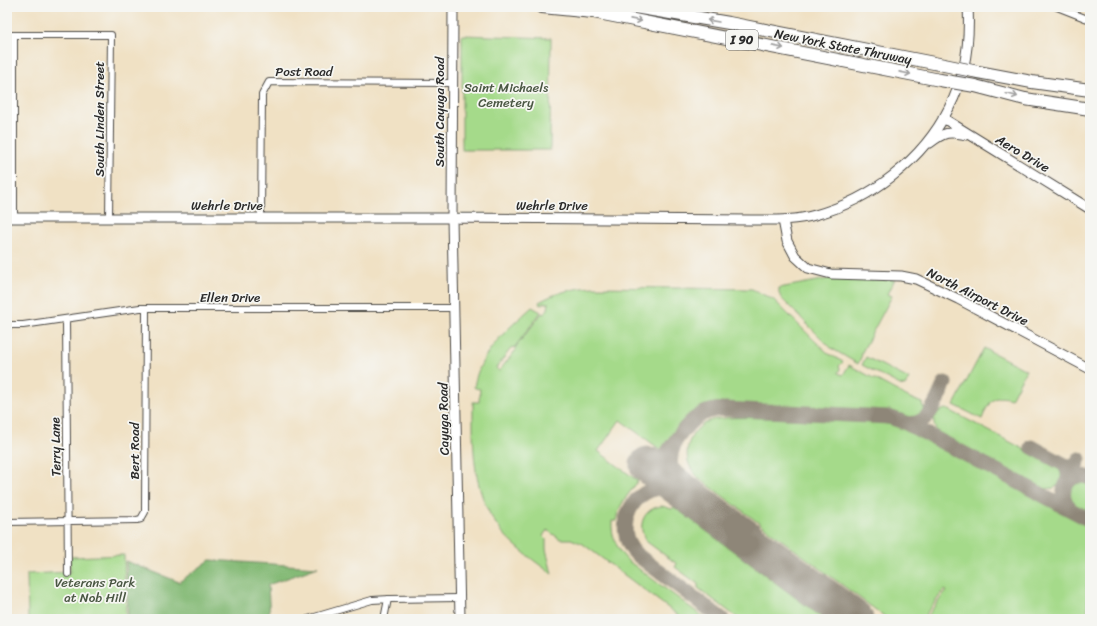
<svg xmlns="http://www.w3.org/2000/svg" width="1097" height="626" font-family="Sriracha,sans-serif">
<style>
.green{fill:#a5da8a;stroke:#68825a}
.forest{fill:#84ba76;stroke:#587250}
.lines{fill:none;stroke-linecap:round;stroke-linejoin:round}
.taxiway{stroke:#8e8678;stroke-width:15}
.runway{stroke:#8e8678;stroke-width:37}
.street-casing{stroke:#494642;stroke-width:8}
.secondary-casing{stroke:#494642;stroke-width:11}
.highway-casing{stroke:#494642;stroke-width:14}
.street{stroke:#fff;stroke-width:6}
.secondary{stroke:#fff;stroke-width:9}
.highway{stroke:#fff;stroke-width:12}
.highway-bridge-casing{stroke:#494642;stroke-width:14;stroke-linecap:butt}
.highway-bridge{stroke:#fff;stroke-width:12}
.oneway{stroke:#a0a0a0}
.labels{text-anchor:middle;stroke-width:3.5;stroke-linejoin:round;paint-order:stroke}
.shield{fill:#f6f6f2;stroke:#686867;stroke-width:1}
.shield-label{font-size:12px;font-weight:bold;fill:#2b2b2b}
.street-label{font-size:13px;fill:#2b2b2b;stroke:#f6f6f2}
.park-label{font-size:13px;fill:#4a5743;stroke:#f6f6f2}
</style>
<rect width="100%" height="100%" fill="#f6f6f2"/>
<filter id="ink" filterUnits="userSpaceOnUse"><feTurbulence type="fractalNoise" baseFrequency=".025" numOctaves="2"/><feDisplacementMap in="SourceGraphic" scale="8" xChannelSelector="R" yChannelSelector="G"/><feConvolveMatrix kernelMatrix="1 2 1 2 8 2 1 2 1" color-interpolation-filters="sRGB"/></filter>
<filter id="wash" filterUnits="userSpaceOnUse"><feTurbulence type="fractalNoise" baseFrequency=".012" numOctaves="4" result="noise"/><feDisplacementMap in="SourceGraphic" scale="16" xChannelSelector="R" yChannelSelector="G"/><feGaussianBlur stdDeviation="0.9" result="paint"/><feColorMatrix in="noise" values="0 0 0 0 0 0 0 0 0 0 0 0 0 0 0 0 0 1.4 0 .05"/><feComposite in="paint" operator="in"/></filter>
<g filter="url(#wash)">
<rect width="100%" height="100%" fill="#f0e1c4"/>
<path class="green" d="M462 35 551 38 550 150H462Z
M833 278 895 279 887 294 892 296 861 354 862 355 858 364 831 348 781 298 779 293V288Z
M594 287 752 289 774 300 816 342 829 354 843 362 839 366 840 369 838 373 843 375 849 365 910 398 922 403 923 407H925C921 423 909 416 898 413 893 411 888 411 882 410L718 403C687 406 678 428 661 450L620 420 598 451 638 481C629 494 618 505 616 521H612C611 536 617 549 627 560L706 619H683L583 544 571 539H560L547 530 543 536 546 539V549L552 574C540 565 527 556 516 546 471 507 473 456 473 402H479L480 389 475 388 474 387C480 351 507 330 532 307L541 312 514 348 512 347 496 368 499 371 516 350 515 348 542 313 544 314 548 309 549 303H544L540 305 539 302C557 292 574 288 594 287Z
M984 348 1026 370 1011 399C992 393 988 404 982 419L954 405Z
M866 357 909 379 905 386 900 385 862 365Z
M946 409 949 410 1058 467C1063 475 1063 483 1054 488L1045 489 938 432C930 423 934 411 946 409Z
M771 418 881 423 899 426 1090 527V584H1087L1088 619H925L946 591 944 590 922 619H888L700 479C690 470 685 460 688 446 690 436 699 425 709 421 721 416 756 418 771 418Z
M1082 482 1090 484V513C1085 510 1077 508 1073 503 1065 495 1072 484 1082 482Z
M662 506 672 509 674 507 824 619H739L698 588V584L675 567 677 564 647 542C636 527 643 508 662 506Z
M124 555 126 619H28L27 574 70 572V557Z"/>
<path class="forest" d="M210 560 318 567 268 585 270 619H128L126 561 179 582Z"/>
<g class="lines">
<path class="taxiway" d="M906 423C929 428 937 399 945 383
M674 445C666 463 672 480 687 492
M1032 447 1065 465 1069 473 1067 482
M666 454C683 431 693 409 725 409L889 417 906 423 1090 520
M1068 481 1079 459
M698 502C689 496 679 489 668 488 633 484 611 529 636 554L722 619
M1071 510C1055 494 1067 469 1090 478"/>
<path class="runway" d="M648 465 855 619"/>
</g>
</g>
<g filter="url(#ink)">
<g class="lines">
<defs>
<path id="street" d="M1057 7 1090 20
M7 35H111L109 218
M14 218V35
M261 218 262 95 269 82 452 83
M66 319 68 574
M7 325H23L140 308H454
M7 522 137 520 141 519 145 512 146 308
M308 619 372 600 390 599 459 598
M384 619 388 599"/>
<path id="secondary" d="M453 7 452 218 460 619
M943 118 1090 209
M930 143C944 132 949 131 966 135
M7 218H452L751 220C772 220 795 221 815 215 871 200 923 160 949 108 965 77 970 41 968 7
M783 220 787 241 795 256 808 268 831 274 901 276 916 279 958 299 1090 369"/>
<path id="highway" d="M542 7 593 12 940 80
M635 7 729 23 944 65
M978 72 1032 82 1090 90
M975 86 1025 99 1090 109"/>
</defs>
<use href="#street" class="street-casing"/>
<use href="#secondary" class="secondary-casing"/>
<use href="#highway" class="highway-casing"/>
<use href="#street" class="street"/>
<use href="#secondary" class="secondary"/>
<use href="#highway" class="highway"/>
<defs>
<path id="highway-bridge" d="M944 65 978 72
M940 80 975 86"/>
</defs>
<use href="#highway-bridge" class="highway-bridge-casing"/>
<use href="#highway-bridge" class="highway-bridge"/>
</g>
<defs><path id="oneway-shaft" d="M-6 0H5M1.5-3L5.5 0L1.5 3" fill="none" stroke-width="1.6" stroke-linecap="round" stroke-linejoin="round"/></defs>
<g class="oneway">
<use href="#oneway-shaft" transform="translate(636 20) rotate(11)"/>
<use href="#oneway-shaft" transform="translate(713 21) rotate(-170)"/>
<use href="#oneway-shaft" transform="translate(778 47) rotate(11)"/>
<use href="#oneway-shaft" transform="translate(905 73) rotate(11)"/>
<use href="#oneway-shaft" transform="translate(1012 95) rotate(15)"/>
</g>
</g>
<g class="labels">
<rect class="shield" x="726" y="30" width="32" height="20" rx="3"/>
<g class="shield-label">
<text x="742" y="44">I 90</text>
</g>
<g class="street-label">
<text transform="translate(843 46) rotate(11)" y="5">New York State Thruway</text>
<text x="304" y="76">Post Road</text>
<text transform="translate(439 112) rotate(-90)" y="5">South Cayuga Road</text>
<text transform="translate(99 119) rotate(-90)" y="5">South Linden Street</text>
<text transform="translate(1023 153) rotate(31)" y="5">Aero Drive</text>
<text x="227" y="210">Wehrle Drive</text>
<text x="552" y="210">Wehrle Drive</text>
<text transform="translate(978 296) rotate(27)" y="5">North Airport Drive</text>
<text x="230" y="302">Ellen Drive</text>
<text transform="translate(443 419) rotate(-91)" y="5">Cayuga Road</text>
<text transform="translate(55 447) rotate(-91)" y="5">Terry Lane</text>
<text transform="translate(134 451) rotate(-90)" y="5">Bert Road</text>
</g>
<g class="park-label">
<text x="506" y="92">Saint Michaels<tspan x="506" dy="15">Cemetery</tspan></text>
<text x="95" y="587">Veterans Park<tspan x="95" dy="15">at Nob Hill</tspan></text>
</g>
</g>
<rect width="1097" height="626" fill="none" stroke="#f6f6f2" stroke-width="24"/>
</svg>
